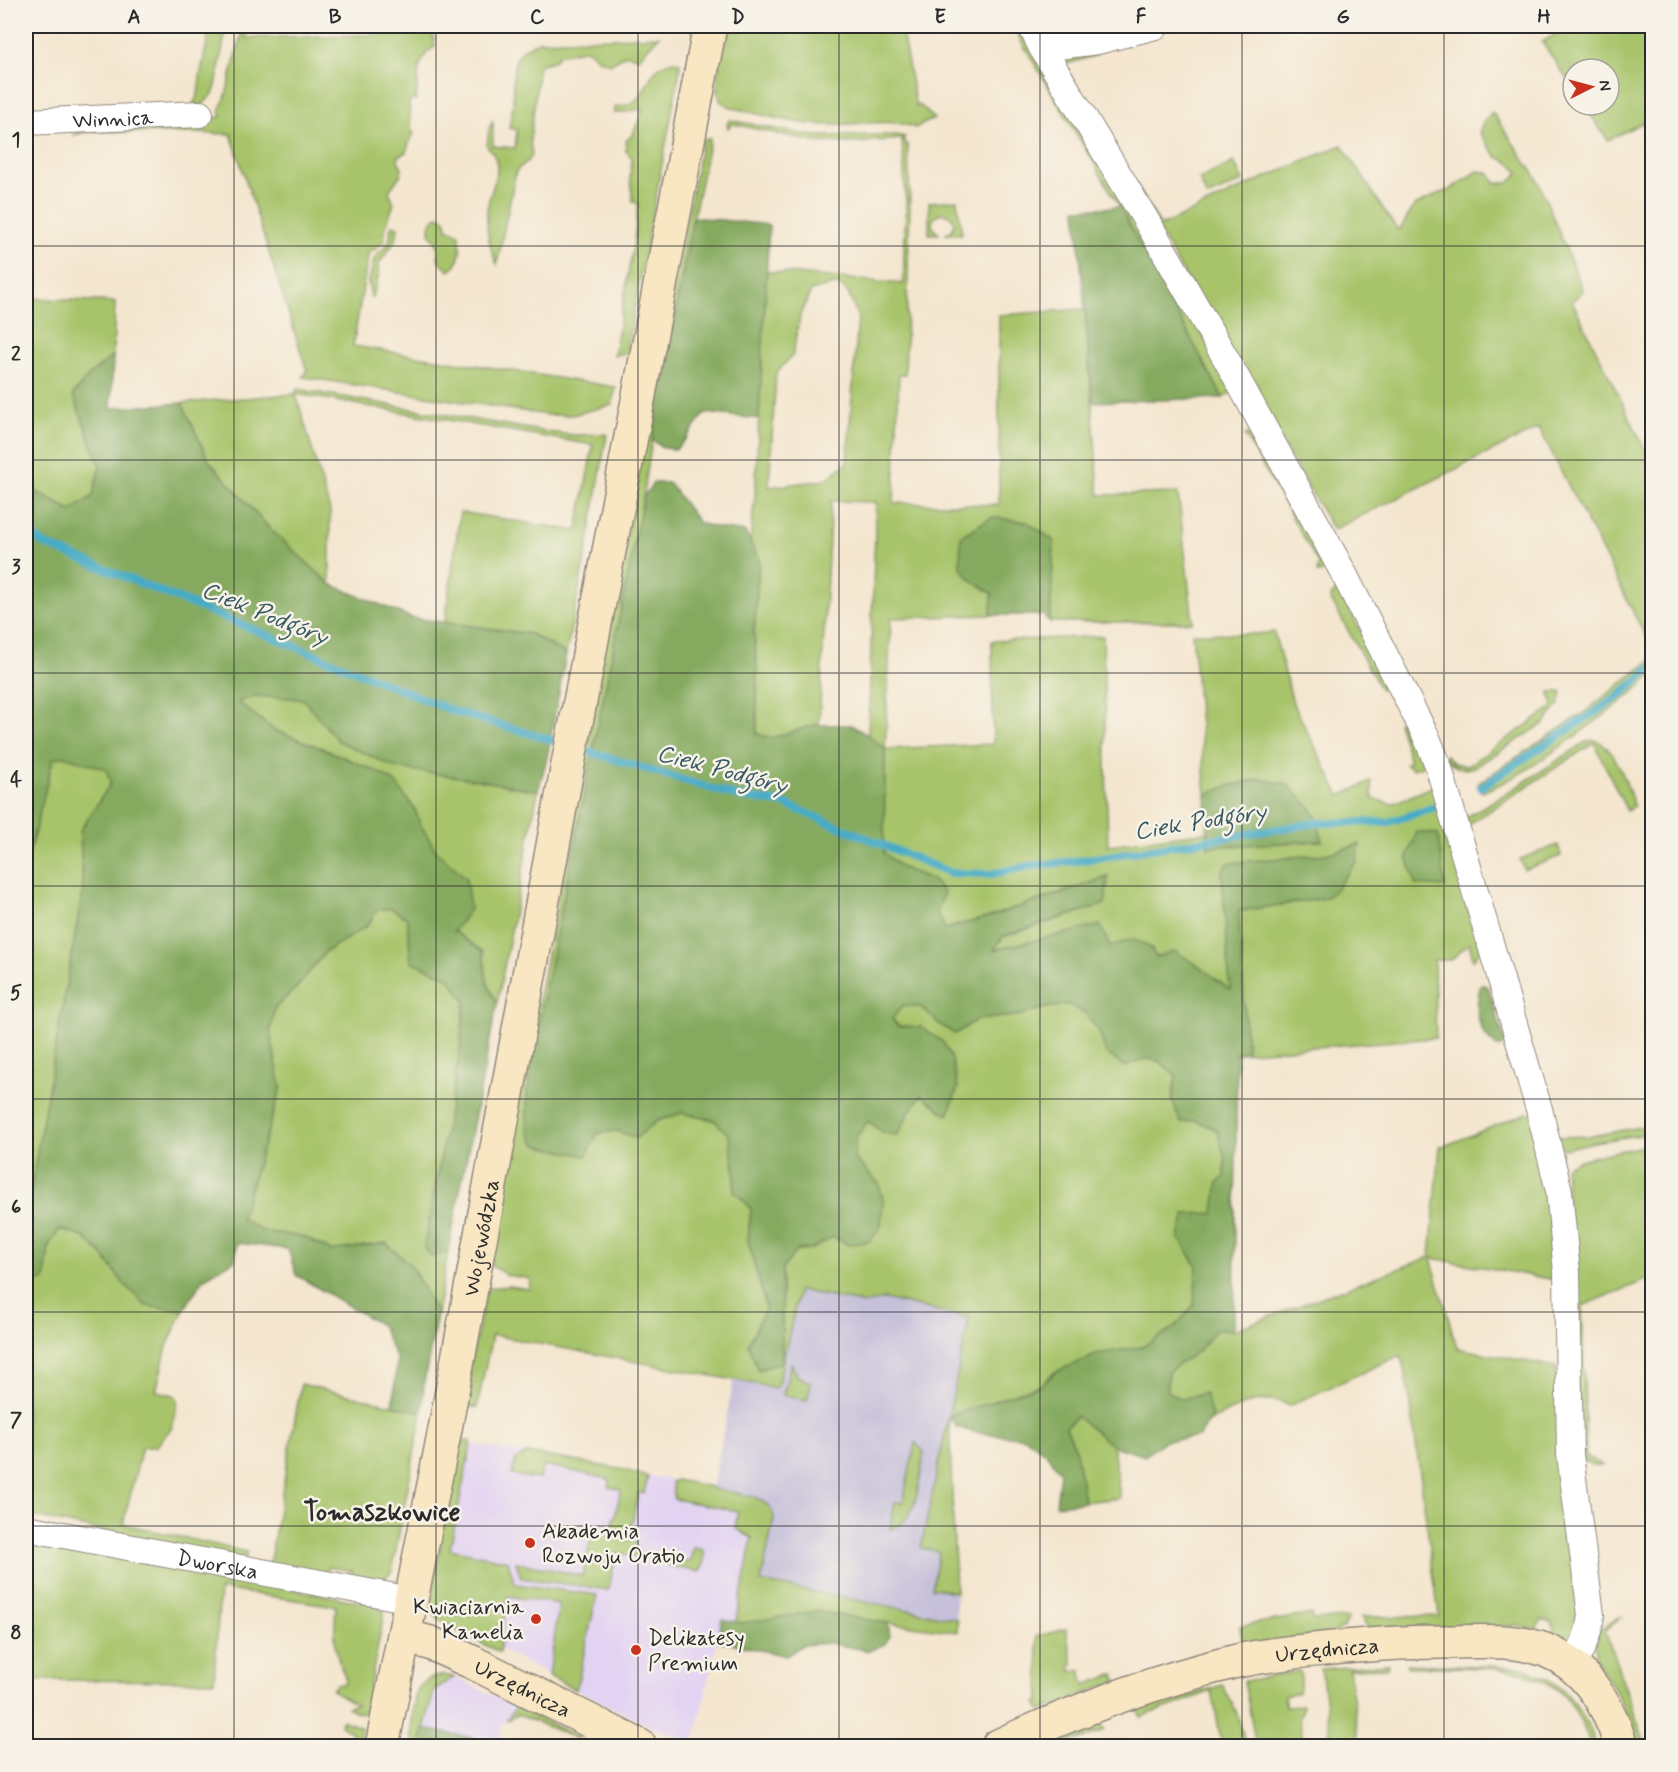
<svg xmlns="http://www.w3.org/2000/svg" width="1678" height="1772" font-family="Mynerve,sans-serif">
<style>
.built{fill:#e3d3f2}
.industrial{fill:#c6c0da}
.green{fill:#a7c46b;stroke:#69784b;stroke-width:1.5;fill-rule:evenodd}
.forest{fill:#85aa5f;stroke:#586a45;stroke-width:1.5}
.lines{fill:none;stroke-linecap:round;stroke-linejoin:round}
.stream{stroke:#47abc6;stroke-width:8}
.street-casing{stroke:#90887d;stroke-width:28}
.secondary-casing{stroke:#90887d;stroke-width:36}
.street{stroke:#fff;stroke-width:26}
.secondary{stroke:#f9e7c3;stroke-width:33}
.grid{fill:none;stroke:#2b2b2b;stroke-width:1.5;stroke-opacity:0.55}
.poi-dot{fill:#c8321e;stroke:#f7f3e8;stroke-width:2}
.labels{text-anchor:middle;stroke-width:5;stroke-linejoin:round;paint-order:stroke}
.street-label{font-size:22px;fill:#2b2b2b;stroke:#f7f3e8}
.poi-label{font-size:22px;fill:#2b2b2b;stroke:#f7f3e8;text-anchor:start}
.water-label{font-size:24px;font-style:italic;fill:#355861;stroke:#f7f3e8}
.quarter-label{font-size:26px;font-weight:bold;fill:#2b2b2b;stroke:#f7f3e8}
.neatline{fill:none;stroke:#2b2b2b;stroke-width:2}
.grid-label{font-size:20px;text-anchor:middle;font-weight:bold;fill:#2b2b2b}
</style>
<rect width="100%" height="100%" fill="#f7f3e8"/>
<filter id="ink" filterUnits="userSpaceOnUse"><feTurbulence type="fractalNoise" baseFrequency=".0167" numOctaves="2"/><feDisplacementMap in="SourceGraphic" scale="12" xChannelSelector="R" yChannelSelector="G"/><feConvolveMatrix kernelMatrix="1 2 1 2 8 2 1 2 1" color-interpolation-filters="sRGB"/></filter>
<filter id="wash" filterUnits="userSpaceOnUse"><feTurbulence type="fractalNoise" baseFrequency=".008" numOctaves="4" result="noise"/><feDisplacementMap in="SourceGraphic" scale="24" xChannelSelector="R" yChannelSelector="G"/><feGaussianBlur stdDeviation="1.35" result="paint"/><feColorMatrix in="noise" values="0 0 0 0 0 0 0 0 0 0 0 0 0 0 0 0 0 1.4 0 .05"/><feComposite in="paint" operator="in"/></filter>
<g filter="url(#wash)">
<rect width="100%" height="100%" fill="#f4e6cf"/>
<path class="built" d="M471 1444 712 1487 757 1499 743 1623 722 1620 694 1742 654 1728 576 1690 436 1614Z
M454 1677 517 1707 502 1724 498 1743 423 1729 434 1690Z"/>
<path class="industrial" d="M800 1285 886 1296 973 1315 949 1416 957 1632 888 1623H743L763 1501 712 1489 734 1379 777 1388Z"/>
<path class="green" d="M204 26C213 26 216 33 225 34L216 86 213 94 201 106 193 104 198 95 200 76 208 38Z
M732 26H741V31L763 26H901L916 107 920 105 934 119 915 128C891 116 840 128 810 124 784 121 759 114 733 108L720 101C713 75 721 49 732 26Z
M1014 26H1021L1235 390 1223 398 1120 207 1021 41Z
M1570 26H1652V118L1608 140 1584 105H1609V69H1573V88L1542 42Z
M242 32 246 34V38L433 33 435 47 427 52 419 67 416 100H411L409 104 411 130 414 134 410 140 406 152 399 156 398 160 402 168 401 174 389 191 394 203 384 232 385 240 373 251H369L353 346 616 387 612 405 572 415H548L303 377 307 371 231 134 89 131 73 135 76 132 221 117 220 108 225 99Z
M659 36 639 58 627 54 610 64 598 59 587 49 558 55 555 60 539 65 530 141 532 154 529 160 516 171 497 264C489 247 486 232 487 213 487 188 510 169 487 146L489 129 493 120V146L515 148 517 130 509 128C510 121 512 113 513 105 515 74 505 55 539 41Z
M1085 50 1096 55 1063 65 1161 226 1259 180 1342 145 1397 230 1401 228 1414 206 1436 195 1449 190 1478 171 1490 173 1495 183H1509L1519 172 1508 162 1497 157 1480 133 1485 120 1492 112 1537 178 1583 291 1572 301 1652 463V643L1650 645 1539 428 1333 530 1186 277 1060 66 1059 61 1061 56Z
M674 61 680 63V70L626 353 614 355 634 241 638 203 633 202 630 178 632 158 626 151V141L633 134 643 109C633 109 624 114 614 113L615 107C655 105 639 67 674 61Z
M730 120 813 136 896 135 905 137 903 139 908 147 910 204 905 375H899L894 503 999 505V315L1085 309 1099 495 1178 493 1193 622H1050L1054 541 970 579 992 593 991 615 891 618 885 749 993 744 992 641 1103 636 1108 845 1207 832 1208 847 1260 779 1228 786 1206 795 1192 633 1256 634 1274 632 1293 703 1340 796 1371 781 1373 799 1392 804 1434 786 1483 946 1473 960 1469 943 1451 960H1434L1436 1038 1237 1053 1228 913 1326 898 1357 861 1359 844 1327 854 1227 864 1222 872 1230 991 1219 981 1156 957 1134 939 1110 946 1025 942 993 950 1003 937 1105 904 1107 877 989 917 945 929 937 913 931 879 902 868 884 853 885 750 868 735 876 502 831 501 819 725 772 738 756 734 757 672 754 634 759 560 750 543 755 495 766 271 903 284 906 204 902 139 852 143 815 142 733 124 728 128 727 124ZM840 285 848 293 858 317 847 463 825 480 769 487 776 373 793 355 800 316 811 291 828 286Z
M710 139C684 258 661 378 643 498L530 1067 526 1102 537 1144 586 1156 598 1133 617 1131 636 1138 657 1121 682 1113 714 1120 729 1135 735 1173 734 1191 751 1208 748 1240 766 1308 748 1344 782 1362V1269L797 1250 812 1249 833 1237 849 1245 883 1200 879 1184 854 1158 855 1138 868 1121 884 1133 898 1134 908 1114 921 1095 948 1115 958 1087 921 1027 899 1026 892 1019 903 1005 921 1007 939 1024 955 1034 976 1020 1022 1015 1041 1009 1068 1004 1085 1013 1099 1031 1106 1053 1160 1061 1176 1077 1172 1099 1181 1123 1195 1120 1217 1130 1225 1157V1177L1218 1183 1214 1213 1179 1237 1197 1265 1194 1305 1174 1328 1142 1347 1101 1354 1055 1372 1041 1385 949 1416 956 1592 932 1588 939 1552 921 1548 969 1318 885 1299 865 1304 799 1290 777 1388 492 1335 477 1408 468 1406 463 1398 487 1288 509 1286 529 1289 530 1279 507 1275 492 1266 493 1239 702 140Z
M1234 162 1243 181 1207 197 1199 179Z
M957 200 962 234H946L952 230 954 223 951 216 941 213C930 217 929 228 940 234H929V202Z
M438 216 445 219 447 228 459 234C462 246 461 265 449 271L439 261 437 244 430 233V226L433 219Z
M392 225 398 227 396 240 378 265 379 273 373 298 371 297 368 281C373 274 371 265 375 258 379 251 388 247 390 239 391 233 389 230 392 225Z
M26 298 115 302 113 356 87 377 73 395 100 466 93 496 71 511 30 488 26 489Z
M297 389 547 432 574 435 607 434 590 533 566 654 531 634 445 622 460 512 577 531 593 445 296 394 330 511V584L268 527 209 461 182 403 295 394Z
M1256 432 1328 564 1321 573H1317L1318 563 1245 435Z
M1338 588 1387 682 1384 688 1381 690 1330 598Z
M1652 659V676C1624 701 1594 723 1563 745 1537 763 1512 781 1482 792L1477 785 1481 781 1586 711Z
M1550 692H1562L1559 705 1545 723 1475 767C1462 771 1455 769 1445 758L1446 755 1454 763 1467 766 1553 707Z
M254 696 304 699 338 741 479 780 538 791 497 1004 487 981 483 952 454 931 466 878 437 852 421 826 414 808 324 749 274 730 237 702Z
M1407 718 1412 725 1423 764 1420 767 1413 769 1405 764 1410 761 1398 722Z
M1593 740C1615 743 1628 787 1634 806L1627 811 1594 743 1468 825 1465 818 1471 814 1515 788 1586 742Z
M64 755 106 769 111 783 80 831 83 890 26 1216V866L53 759Z
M1558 845 1561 856 1524 870 1520 859Z
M391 908 407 918 411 961 448 977 465 1000 460 1052 432 1257 448 1252 437 1314 411 1266 386 1243 331 1251 304 1237 262 1231 241 1218 281 1088 270 1032 275 1008 299 985 325 952 367 926 377 910Z
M1527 1113 1532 1114 1543 1149 1556 1280 1431 1258 1457 1348 1556 1367 1580 1627C1572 1636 1568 1641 1556 1638L1552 1622 1542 1620 1536 1630 1514 1626 1368 1629 1361 1617 1439 1616 1410 1399 1401 1355 1289 1406C1263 1390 1233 1410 1209 1421L1212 1416 1168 1392V1372L1198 1351 1216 1330H1234L1430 1257 1440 1146H1444Z
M1652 1125V1133L1594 1142 1564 1149 1559 1147 1558 1137 1591 1136Z
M1652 1145V1278L1582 1306 1586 1456 1604 1466 1592 1465 1585 1461 1581 1452 1565 1167C1578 1157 1634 1148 1652 1145Z
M59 1229 83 1237 102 1254 124 1284 146 1306 184 1310 167 1346 156 1391 174 1395 178 1400 172 1427 156 1447H142L123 1524 247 1552 244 1561 26 1515V1272L33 1282 45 1280 49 1245Z
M791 1363 798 1377 811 1383 807 1400 783 1395Z
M301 1384 422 1412 392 1571 380 1584 353 1581 352 1571 329 1567 325 1576 269 1566Z
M1077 1416 1113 1446 1120 1498 1084 1502 1076 1450 1066 1427Z
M464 1441H471V1444L450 1549 508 1561 515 1584 597 1595 576 1690 549 1676 559 1604 508 1596 499 1652 448 1626 434 1615 431 1598 442 1539 439 1530 454 1452 460 1443Z
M915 1442 924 1452C920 1476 918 1524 890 1529L895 1502 903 1503Z
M528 1453 625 1470 648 1477 644 1493H638L629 1540 636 1542V1557L617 1553 608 1590 521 1578 516 1562 583 1576 592 1533 610 1536 621 1490 609 1487 610 1482 608 1479 544 1465 540 1479 512 1475 515 1460Z
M676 1480 712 1487V1489C733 1493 770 1493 774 1518L761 1582 957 1619V1632L888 1623 813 1637 736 1622 752 1538 735 1528 738 1511 674 1499 672 1482Z
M26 1541 372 1604 384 1611 383 1619 365 1711 363 1713 356 1712 347 1707 356 1704 332 1690 337 1684H344L346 1679C333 1652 334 1635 336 1606L220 1589 214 1681 26 1680Z
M693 1548 703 1549C706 1555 704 1567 699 1572L666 1565 667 1557 690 1562Z
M1312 1614 1313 1620 1348 1618 1344 1627 1336 1632 1243 1647 1240 1626Z
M1622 1616 1605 1631 1646 1746H1638C1633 1730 1627 1714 1619 1698 1604 1668 1590 1669 1598 1630Z
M1066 1629 1073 1665 1070 1666 1071 1671 1081 1670 1085 1685 1115 1674 1117 1681 1041 1711 1036 1703 1040 1701 1037 1636Z
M1388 1664 1387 1668 1349 1669 1360 1746H1334L1330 1734 1321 1669Z
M1407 1664C1430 1665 1454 1665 1477 1666 1494 1667 1512 1665 1528 1670 1564 1680 1585 1714 1597 1746H1592C1583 1727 1575 1706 1559 1691 1526 1661 1450 1668 1407 1667Z
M1300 1671C1301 1680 1303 1686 1298 1693L1284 1696 1286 1706 1303 1705 1302 1714 1299 1719 1305 1746H1256L1244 1681Z
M444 1675 454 1677 434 1690 420 1746H413C411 1732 411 1701 419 1688 424 1679 434 1677 444 1675Z
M1223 1685C1224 1694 1231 1699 1234 1707 1241 1720 1242 1733 1245 1746H1222L1212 1691 1141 1717 1138 1709Z
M517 1707 576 1736 578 1739 518 1715 506 1720Z
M341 1720 361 1727 359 1746H350L353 1733 340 1725Z
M1101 1723 1105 1730 1060 1746H1043Z"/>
<path class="forest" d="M1120 207 1223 398 1093 402 1076 209Z
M693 217 769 225 759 419 705 413 685 440 676 449 663 448 652 440Z
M113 356 111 408 182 403 209 461 268 527 330 584 412 618 531 634 566 654 547 758 538 791 479 780 396 768 338 741 303 699 254 696 238 702 274 730 324 749 378 772 395 782 414 808 421 826 437 852 466 878 470 909 454 931 483 952 487 981 497 1004 448 1252 432 1257 424 1247 460 1052 465 1000 448 977 411 961 407 918 391 908 377 910 367 926 325 952 299 985 275 1008 270 1032 281 1088 241 1218 262 1231 304 1237 331 1251 386 1243 411 1266 437 1314 424 1382 422 1412 393 1406 397 1360 381 1325 296 1275 288 1249 237 1243 235 1260 203 1279 184 1310 146 1306 124 1284 102 1254 83 1237 60 1229 49 1245 45 1280 33 1282 26 1272V1216L83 890 80 831 111 783 106 769 64 756 53 759 26 866V489L30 488 71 511 93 496 100 465 73 395 87 377Z
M653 483H669L699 523 718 528 745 532 759 560 754 634 757 672V734L772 738 814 725H851L868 735 885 749 884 853 902 868 931 879 944 892 937 913 945 929 989 917 1108 877 1105 904 1003 936 994 950 1100 925 1110 946 1134 939 1150 947 1156 957 1175 951 1199 966 1230 990 1222 872 1228 863 1327 854 1360 844 1357 861 1337 888 1326 898 1239 911 1247 1052 1237 1053 1234 1330H1216L1198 1351 1168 1372V1392L1182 1399 1205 1393 1212 1416 1199 1437 1164 1441 1145 1456 1113 1446 1076 1416 1066 1427 1076 1450 1084 1502 1056 1505 1060 1472 1046 1453 1026 1438 973 1432 957 1427 949 1416 1041 1385 1055 1372 1101 1353 1142 1347 1174 1328 1194 1305 1197 1266 1179 1237 1185 1214 1214 1213 1218 1182 1225 1177V1157L1217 1130 1195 1120 1181 1123 1172 1099 1176 1077C1156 1056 1152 1054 1125 1067L1106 1053 1099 1031 1085 1013 1068 1004 1041 1009 1022 1015 976 1020 955 1034 939 1024 921 1007 903 1005 892 1019 898 1026 921 1027 943 1042 951 1057 958 1087 948 1115 921 1095 908 1114 898 1135 884 1133 868 1121 856 1138 854 1158 879 1184 883 1200 881 1226 870 1241 849 1245 833 1237 811 1249 797 1250 782 1269V1363L758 1370 748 1344 766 1308 748 1240 751 1208 734 1191 735 1173 729 1135 714 1120 682 1113 657 1121 636 1138 617 1131 598 1133 586 1156C574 1153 545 1149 536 1144 521 1133 528 1084 530 1067L643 498Z
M992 517 1027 522 1054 541 1050 622 1043 615H991L992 593 970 579 960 567 961 536Z
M1260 779 1287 784 1310 807 1318 820 1322 841 1208 847 1206 795 1228 786Z
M1417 832 1438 834 1445 887 1416 885 1407 857Z
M1481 984 1488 987 1506 1044 1498 1047C1476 1033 1474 1007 1481 984Z
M816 1611 888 1623 890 1635 885 1644 869 1651 830 1643 802 1645 787 1656 717 1641 722 1619 743 1623Z
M423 1729 474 1738 468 1746H420Z"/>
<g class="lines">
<path class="stream" d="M26 531 44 544 453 711 565 744
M577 748 739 797 782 803 951 873 991 874 1030 866 1076 861 1316 823 1389 822 1435 807
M1481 787 1618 697 1652 667"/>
</g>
</g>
<g filter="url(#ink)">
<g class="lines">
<defs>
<g id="street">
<path d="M1031 26 1042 48 1152 230 1229 364 1342 570 1427 738 1438 765 1539 1109 1559 1191 1567 1272 1570 1455 1591 1615C1589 1634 1583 1649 1572 1665"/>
<path d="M1042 48 1098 41 1156 26"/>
<path id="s1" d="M26 122 200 114"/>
<path id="s2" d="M26 1528 411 1600"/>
</g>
<g id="secondary">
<path id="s3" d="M404 1636 430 1643 474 1663 640 1746"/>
<path id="s4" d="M382 1746 445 1429 569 759 710 26"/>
<path id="s5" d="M998 1746C1074 1711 1151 1682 1233 1662 1262 1655 1293 1652 1323 1649 1362 1645 1402 1642 1441 1642 1475 1642 1512 1638 1545 1650 1586 1666 1609 1706 1621 1746"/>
</g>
</defs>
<use href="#street" class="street-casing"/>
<use href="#secondary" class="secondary-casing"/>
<use href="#street" class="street"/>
<use href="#secondary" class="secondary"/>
</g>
</g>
<path class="grid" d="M234 26V1746M436 26V1746M638 26V1746M839 26V1746M1040 26V1746M1242 26V1746M1444 26V1746M26 246H1652M26 460H1652M26 673H1652M26 886H1652M26 1099H1652M26 1312H1652M26 1526H1652"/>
<g class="poi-dot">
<circle cx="530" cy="1543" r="6"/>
<circle cx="536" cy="1619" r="6"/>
<circle cx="636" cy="1650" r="6"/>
</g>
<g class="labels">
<g class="street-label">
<text dy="8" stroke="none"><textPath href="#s1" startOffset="87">Winnica</textPath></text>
<text dy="8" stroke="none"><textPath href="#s4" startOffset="518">Wojewódzka</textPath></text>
<text dy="8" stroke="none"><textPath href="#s2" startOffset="195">Dworska</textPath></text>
<text dy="8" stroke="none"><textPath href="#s5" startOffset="345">Urzędnicza</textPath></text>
<text dy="8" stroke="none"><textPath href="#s3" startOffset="130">Urzędnicza</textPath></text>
</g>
<g class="poi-label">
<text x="542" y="1538">Akademia<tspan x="542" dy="25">Rozwoju Oratio</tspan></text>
<text x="524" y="1614" text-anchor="end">Kwiaciarnia<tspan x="524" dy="25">Kamelia</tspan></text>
<text x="648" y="1645">Delikatesy<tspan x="648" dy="25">Premium</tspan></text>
</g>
<g class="water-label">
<text transform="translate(265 613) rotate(22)" y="8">Ciek Podgóry</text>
<text transform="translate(722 769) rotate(15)" y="8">Ciek Podgóry</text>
<text transform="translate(1200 821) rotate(-9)" y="8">Ciek Podgóry</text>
</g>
<g class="quarter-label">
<text x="382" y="1520">Tomaszkowice</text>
</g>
</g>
<rect width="1678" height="1772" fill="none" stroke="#f7f3e8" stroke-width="66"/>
<g transform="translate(1591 87) rotate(84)"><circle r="28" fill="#f7f3e8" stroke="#a5a39c" stroke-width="1.5"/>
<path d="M0-4.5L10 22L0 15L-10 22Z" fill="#c8321e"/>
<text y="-9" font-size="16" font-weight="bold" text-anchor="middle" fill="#2b2b2b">N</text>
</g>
<rect x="33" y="33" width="1612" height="1706" class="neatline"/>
<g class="grid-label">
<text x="134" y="23">A</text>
<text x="335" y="23">B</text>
<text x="537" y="23">C</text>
<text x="738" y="23">D</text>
<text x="940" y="23">E</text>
<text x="1141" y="23">F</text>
<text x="1343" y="23">G</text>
<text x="1544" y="23">H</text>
<text x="16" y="146">1</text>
<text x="16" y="360">2</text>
<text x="16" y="573">3</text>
<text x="16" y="786">4</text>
<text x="16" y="999">5</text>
<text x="16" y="1213">6</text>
<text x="16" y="1426">7</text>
<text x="16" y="1639">8</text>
</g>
</svg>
